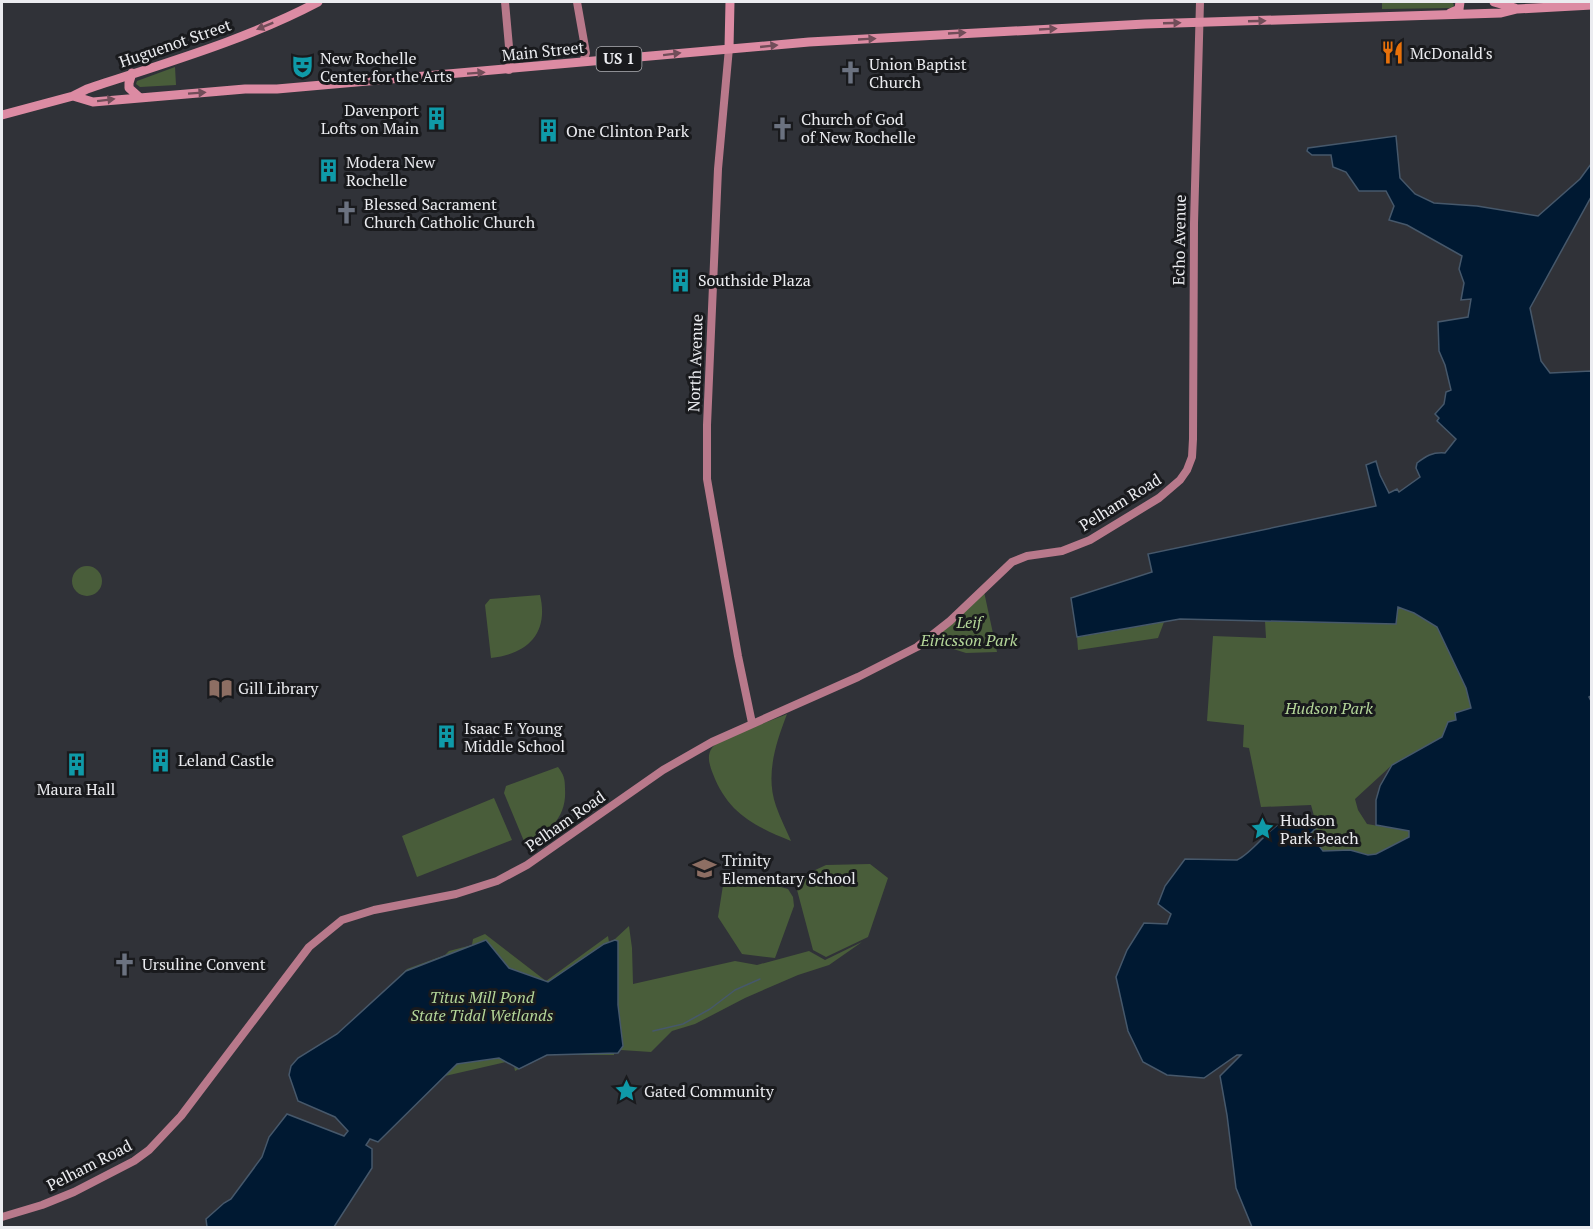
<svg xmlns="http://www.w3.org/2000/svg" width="1593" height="1229" font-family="'PT Serif',serif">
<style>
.green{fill:#495d3a}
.water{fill:#001932;stroke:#46586b;stroke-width:1.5}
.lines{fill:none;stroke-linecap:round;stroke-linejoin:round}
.stream{stroke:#46586b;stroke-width:1.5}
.secondary{stroke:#b8798b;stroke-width:8}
.primary{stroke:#dc8ba3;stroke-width:9}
.oneway{fill:#714d59}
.labels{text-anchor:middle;stroke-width:6;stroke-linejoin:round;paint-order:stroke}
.shield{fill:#191a1d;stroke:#acadb1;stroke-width:1.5}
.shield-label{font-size:15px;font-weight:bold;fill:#ebecf0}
.street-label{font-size:16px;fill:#ebecf0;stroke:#191a1d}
.poi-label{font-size:16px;fill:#ebecf0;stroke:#191a1d;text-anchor:start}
.park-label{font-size:16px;font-style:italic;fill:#b4d699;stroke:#191a1d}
</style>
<rect width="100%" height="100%" fill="#303238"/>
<path class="green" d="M1382 2H1452L1454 5 1452 8 1382 9Z
M175 67 176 85 140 87 136 84 137 81Z
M72 581a15 15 0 1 1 30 0a15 15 0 1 1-30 0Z
M983 587 997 652 966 653 928 641Z
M540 595C549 633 528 654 491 658L485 605 490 599Z
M1398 607 1414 613 1437 627 1466 688 1471 708 1456 713V720L1448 722 1442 737 1392 765 1355 799 1358 810 1367 824 1409 831V837L1376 854 1368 855 1350 850 1323 851 1309 834 1317 827 1311 805 1261 807 1249 748 1243 747 1244 725 1207 721 1213 636 1266 638 1265 621 1396 624Z
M1164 622 1158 638 1078 650 1077 637Z
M787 714C776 743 765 775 776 806 780 818 786 829 791 841 754 826 728 813 713 774 710 766 706 756 712 748 720 737 772 721 787 714Z
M558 767C564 775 565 779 565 789 567 818 548 832 526 846L504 793 506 786Z
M494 798 512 840 417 877 402 836Z
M870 864 888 878 868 937 826 957 813 950 796 886 798 878 826 865Z
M739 875 788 889 793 897 794 906 775 958 742 954 718 917 724 879Z
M629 926 632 948 633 984 735 961 757 965 809 951 825 960 862 942 829 965 798 975 745 998 695 1024 672 1031 651 1052 621 1050 614 1053V1055H546L515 1071 514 1066 506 1062 445 1076 429 1092 378 997 407 969 445 955 449 951 472 945 473 939 485 934 546 981 608 936 609 942 615 939Z"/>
<path class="water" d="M1396 136 1400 178 1415 194 1434 203 1477 206 1538 216 1580 179 1591 164V197L1530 308 1541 361 1550 373 1591 371 1592 695 1589 697 1592 703 1591 1227H1252L1236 1188 1227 1115 1220 1076 1241 1055H1237L1204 1078 1167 1075 1143 1062 1128 1031 1116 977 1127 950 1144 923 1167 924 1171 914 1158 904 1165 886 1185 859 1237 860C1258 851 1279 808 1305 819 1309 821 1314 825 1317 827L1310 834 1323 851 1350 850 1368 855 1376 854 1409 837V831L1376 825V800L1380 786 1392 765 1442 737 1448 722 1456 720 1455 713 1471 708 1466 688 1437 627 1414 613 1398 607 1396 624 1180 619 1077 637 1071 598 1152 572 1148 554 1376 506 1366 465 1376 461 1380 475 1389 493 1397 489 1399 492 1420 477 1416 468 1417 463C1426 456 1432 452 1445 453L1456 439 1437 421 1439 418 1435 414 1444 404 1446 392 1451 390 1445 365 1439 351 1438 322 1468 317 1471 299 1461 300 1464 283 1459 269 1462 256 1407 225 1389 220 1394 206 1386 191H1359L1346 172 1333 167 1331 155H1312L1307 151 1308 148Z
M486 940 509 968 548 982 604 944 615 940 618 941V1005L623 1046 618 1053 547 1055 519 1069 499 1058 457 1064 378 1142 370 1139 366 1145 372 1149V1168L334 1227H207L206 1219 224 1203 231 1199 262 1157 269 1137 287 1114 344 1136 348 1131 335 1117 298 1101 289 1075 291 1066 298 1058 337 1034 406 971Z"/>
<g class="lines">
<path class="stream" d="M653 1031 683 1024 710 1009 735 990 760 979"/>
<path class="secondary" d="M505 2 510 58 509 70
M577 2 586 53 583 62
M729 48 718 169 707 425V479L738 656 752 723
M2 1217 42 1205 74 1192 134 1161 149 1150 181 1116 309 947 342 920 374 910 456 894 497 881 527 865 663 770 712 742 858 677 917 647 950 621 1012 562 1027 556 1062 551 1090 540 1159 498 1180 480 1187 470 1192 457 1193 439 1194 223 1200 2"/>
<path class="primary" d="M1494 2 1515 8
M1450 13 1459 9 1460 2
M729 48 730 2
M132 73 129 83V88L139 97
M73 96 93 102 245 89H277L809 42 1145 24 1501 13 1517 9 1592 5
M2 115 73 96 87 89C165 63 246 40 318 2"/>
</g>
<defs><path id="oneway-solid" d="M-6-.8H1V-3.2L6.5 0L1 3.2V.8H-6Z" transform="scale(1.5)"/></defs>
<g class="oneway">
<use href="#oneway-solid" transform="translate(1257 21) rotate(-2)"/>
<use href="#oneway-solid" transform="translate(1172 23) rotate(-2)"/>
<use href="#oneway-solid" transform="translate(265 26) rotate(158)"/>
<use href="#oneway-solid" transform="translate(1048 29) rotate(-3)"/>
<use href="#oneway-solid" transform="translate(957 33) rotate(-3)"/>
<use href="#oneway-solid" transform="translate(867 39) rotate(-3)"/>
<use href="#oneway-solid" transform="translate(769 46) rotate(-6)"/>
<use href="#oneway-solid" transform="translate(672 54) rotate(-7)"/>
<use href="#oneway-solid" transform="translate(476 73) rotate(-4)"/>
<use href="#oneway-solid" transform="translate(197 93) rotate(-4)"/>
<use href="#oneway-solid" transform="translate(106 100) rotate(-7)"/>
</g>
<defs>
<symbol id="restaurant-bare" viewBox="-9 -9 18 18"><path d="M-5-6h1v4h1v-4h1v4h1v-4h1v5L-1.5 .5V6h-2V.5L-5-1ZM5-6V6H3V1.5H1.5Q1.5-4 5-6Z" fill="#e8710a" stroke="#191a1d" stroke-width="2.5" paint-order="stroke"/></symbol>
<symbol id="theatre-bare" viewBox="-9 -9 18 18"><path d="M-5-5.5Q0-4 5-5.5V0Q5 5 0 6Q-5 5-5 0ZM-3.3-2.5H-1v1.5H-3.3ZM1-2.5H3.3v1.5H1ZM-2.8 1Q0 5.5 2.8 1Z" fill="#0f9aa8" stroke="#191a1d" stroke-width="2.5" paint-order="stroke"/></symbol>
<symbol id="church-bare" viewBox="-9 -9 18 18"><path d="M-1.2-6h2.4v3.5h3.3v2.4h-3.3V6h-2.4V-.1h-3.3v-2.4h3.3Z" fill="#6b7280" stroke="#191a1d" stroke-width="2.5" paint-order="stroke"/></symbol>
<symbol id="building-bare" viewBox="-9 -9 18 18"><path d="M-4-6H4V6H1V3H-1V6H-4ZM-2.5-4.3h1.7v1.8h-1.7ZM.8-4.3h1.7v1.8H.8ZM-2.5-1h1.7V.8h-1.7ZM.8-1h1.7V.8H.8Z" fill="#0f9aa8" stroke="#191a1d" stroke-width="2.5" paint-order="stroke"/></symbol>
<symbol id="library-bare" viewBox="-9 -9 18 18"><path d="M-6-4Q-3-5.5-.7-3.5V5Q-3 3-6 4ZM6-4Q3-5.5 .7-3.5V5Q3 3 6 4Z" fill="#8d6e63" stroke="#191a1d" stroke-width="2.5" paint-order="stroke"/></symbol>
<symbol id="sight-bare" viewBox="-9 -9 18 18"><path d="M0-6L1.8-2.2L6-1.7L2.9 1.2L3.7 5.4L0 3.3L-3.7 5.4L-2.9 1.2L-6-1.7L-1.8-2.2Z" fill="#0f9aa8" stroke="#191a1d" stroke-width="2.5" paint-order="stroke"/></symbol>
<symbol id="school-bare" viewBox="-9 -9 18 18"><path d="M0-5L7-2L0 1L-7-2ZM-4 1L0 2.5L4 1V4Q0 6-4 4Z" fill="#8d6e63" stroke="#191a1d" stroke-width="2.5" paint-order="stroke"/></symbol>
</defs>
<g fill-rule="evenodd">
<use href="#restaurant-bare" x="1376" y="36" width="33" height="33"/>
<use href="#theatre-bare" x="286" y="50" width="33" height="33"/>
<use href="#church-bare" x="834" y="56" width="33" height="33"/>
<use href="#building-bare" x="420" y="102" width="33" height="33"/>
<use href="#church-bare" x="766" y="112" width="33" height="33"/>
<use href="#building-bare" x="532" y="114" width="33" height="33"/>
<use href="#building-bare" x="312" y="154" width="33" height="33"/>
<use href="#church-bare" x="330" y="196" width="33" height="33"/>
<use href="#building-bare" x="664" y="264" width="33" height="33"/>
<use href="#library-bare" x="204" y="672" width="33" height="33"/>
<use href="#building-bare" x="430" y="720" width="33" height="33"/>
<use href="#building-bare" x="144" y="744" width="33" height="33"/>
<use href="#building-bare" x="60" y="748" width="33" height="33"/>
<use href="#sight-bare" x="1246" y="812" width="33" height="33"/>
<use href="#school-bare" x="688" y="852" width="33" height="33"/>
<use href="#church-bare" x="108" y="948" width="33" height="33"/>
<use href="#sight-bare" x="610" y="1074" width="33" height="33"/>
</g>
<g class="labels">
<rect class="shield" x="596.5" y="47" width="45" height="24" rx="4.5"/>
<g class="shield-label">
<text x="619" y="64">US 1</text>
</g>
<g class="street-label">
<text transform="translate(175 43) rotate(-19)" y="6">Huguenot Street</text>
<text transform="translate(543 51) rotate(-6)" y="6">Main Street</text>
<text transform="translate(1179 240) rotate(-89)" y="6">Echo Avenue</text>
<text transform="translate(695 363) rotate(-88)" y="6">North Avenue</text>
<text transform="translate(1120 502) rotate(-32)" y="6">Pelham Road</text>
<text transform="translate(565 821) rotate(-35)" y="6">Pelham Road</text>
<text transform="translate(89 1165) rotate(-27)" y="6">Pelham Road</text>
</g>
<g class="poi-label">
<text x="1410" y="59">McDonald's</text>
<text x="320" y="64">New Rochelle<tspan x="320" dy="18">Center for the Arts</tspan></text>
<text x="869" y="70">Union Baptist<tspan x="869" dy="18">Church</tspan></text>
<text x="419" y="116" text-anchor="end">Davenport<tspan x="419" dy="18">Lofts on Main</tspan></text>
<text x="801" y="125">Church of God<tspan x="801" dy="18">of New Rochelle</tspan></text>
<text x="566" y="137">One Clinton Park</text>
<text x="346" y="168">Modera New<tspan x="346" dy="18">Rochelle</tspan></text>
<text x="364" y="210">Blessed Sacrament<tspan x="364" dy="18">Church Catholic Church</tspan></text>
<text x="698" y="286">Southside Plaza</text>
<text x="238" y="694">Gill Library</text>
<text x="464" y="734">Isaac E Young<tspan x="464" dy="18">Middle School</tspan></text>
<text x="178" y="766">Leland Castle</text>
<text x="76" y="795" text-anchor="middle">Maura Hall</text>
<text x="1280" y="826">Hudson<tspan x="1280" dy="18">Park Beach</tspan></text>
<text x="722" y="866">Trinity<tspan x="722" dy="18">Elementary School</tspan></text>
<text x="142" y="970">Ursuline Convent</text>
<text x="644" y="1097">Gated Community</text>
</g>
<g class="park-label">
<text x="969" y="628">Leif<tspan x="969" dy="18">Eiricsson Park</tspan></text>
<text x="1329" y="714">Hudson Park</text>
<text x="482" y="1003">Titus Mill Pond<tspan x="482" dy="18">State Tidal Wetlands</tspan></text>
</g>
</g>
<rect width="1593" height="1229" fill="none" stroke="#ebecf0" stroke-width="6"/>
</svg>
